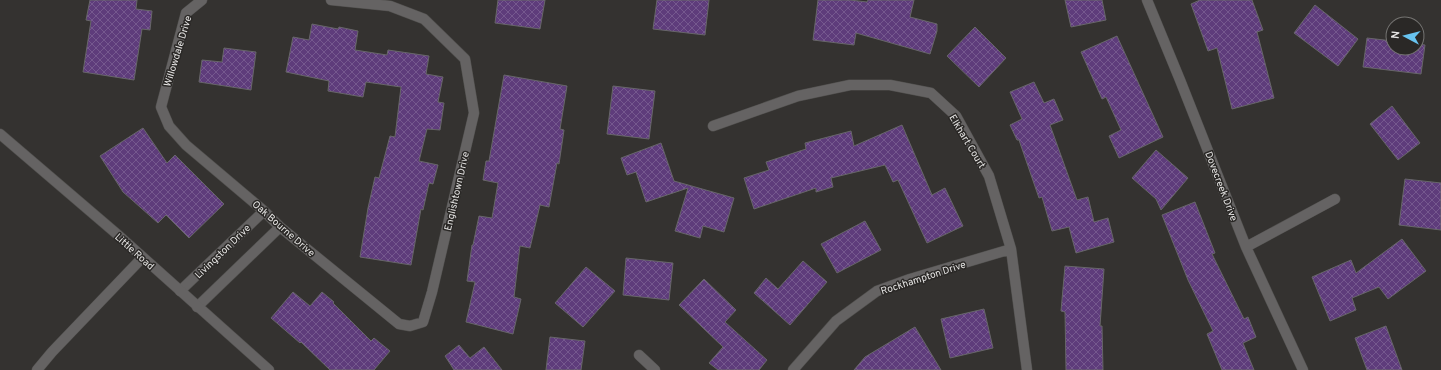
<svg xmlns="http://www.w3.org/2000/svg" width="1441" height="370" font-family="Overpass,sans-serif">
<style>
.building{fill:url(#building-cross-hatch);stroke:#676669}
.lines{fill:none;stroke-linecap:round;stroke-linejoin:round}
.service-casing{stroke:#504f4d;stroke-width:11}
.minor-casing{stroke:#504f4d;stroke-width:11}
.tertiary-casing{stroke:#504f4d;stroke-width:11}
.service{stroke:#656363;stroke-width:10}
.minor{stroke:#656363;stroke-width:10}
.tertiary{stroke:#656363;stroke-width:10}
.labels{text-anchor:middle;stroke-width:3;stroke-linejoin:round;paint-order:stroke}
.street-label{font-size:10px;fill:#e6e5e4;stroke:#2a2826}
</style>
<defs>
<pattern id="building-cross-hatch" width="8" height="8" patternUnits="userSpaceOnUse"><rect width="8" height="8" fill="#5e3c7b"/><path d="M0 0l8 8M0 8l8-8" fill="none" stroke="#75588e"/></pattern>
</defs>
<rect width="100%" height="100%" fill="#343230"/>
<path class="building" d="M90 0H137L136 9 152 11 150 30 142 29 134 80 83 72 91 21 86 20Z
M498 0H545L540 29 495 23Z
M657 0H709L705 35 653 29Z
M818 0H850L867 2 868 0H914L910 17 937 24V31L930 54 856 33 854 45 813 40Z
M1065 0H1102L1106 20 1071 27Z
M1200 0H1252L1263 30 1257 32 1274 98 1232 109 1217 48 1208 51 1191 4Z
M1315 5 1358 39 1338 66 1294 33Z
M312 24 338 29 339 27 358 31 355 50 387 55 388 50 429 56 426 74 443 77 438 102 444 103 440 130 427 129 419 161 438 165 433 184 429 183 423 210 421 209 411 265 360 257 368 208 375 177 379 178 390 136 395 137 401 87 366 82 363 97 328 91 329 81 286 72 293 37 309 40Z
M975 27 1006 58 979 87 947 56Z
M1117 36 1163 137 1119 158 1109 136 1121 130 1106 97 1102 99 1081 52Z
M1367 38 1393 41V48H1417V44L1425 45 1421 74 1363 67Z
M224 48 256 52 251 90 199 82 202 60 222 62Z
M504 75 567 86 560 129 564 130 559 164 557 163 549 207 540 205 530 248 520 246 514 297 521 299 513 334 466 322 475 282 467 281 472 245H473L479 216 492 218 498 183 483 180 486 161H489Z
M1034 82 1044 103 1054 99 1063 120 1050 125 1077 200 1088 197 1094 222 1108 218 1114 242 1076 253 1069 227 1052 231 1042 197 1039 198 1019 140H1017L1010 125 1022 119 1010 92Z
M613 86 655 91 649 139 607 134Z
M1392 106 1420 143 1398 160 1370 124Z
M902 125 932 195 945 188 963 226 927 243 898 180 893 182 885 165 831 178 833 187 816 192V188L754 209 744 178 769 170 766 162 806 149 805 143 851 131 854 146Z
M143 128 167 163 175 155 224 204 189 238 166 215 158 223 123 192 100 156Z
M661 143 674 181 734 198 724 232 703 226 700 238 675 231 688 188 646 202 636 172 627 175 621 158Z
M1156 150 1188 178 1161 210 1156 199 1132 178Z
M1405 179 1441 183V230L1399 225Z
M1195 202 1215 253 1212 254 1244 319 1248 317 1256 337 1243 343 1254 370H1222L1207 334 1213 331 1188 280 1162 215Z
M865 221 881 250 837 273 821 244Z
M1402 239 1426 271 1388 299 1379 287 1352 298 1356 310 1330 321 1312 277 1351 260 1356 273Z
M626 258 673 263 669 300 623 295Z
M803 261 827 282 790 325 754 293 766 278 778 289Z
M1065 266 1104 269 1100 326H1102L1103 370H1066L1065 312 1061 311Z
M586 267 615 291 583 327 555 303Z
M704 279 736 310 725 322 767 360 759 370H718L709 363 723 347 679 305Z
M293 292 310 306 322 292 334 302 333 303 371 341 374 338 390 351 374 370H330L301 342 300 343 271 318Z
M984 309 993 348 950 358 941 319Z
M1386 326 1402 370H1367L1355 338Z
M915 327 941 370H854L865 357Z
M550 337 585 341 581 370H546Z
M459 345 470 358 484 347 502 370H454L445 356Z"/>
<g class="lines">
<defs>
<path id="service" d="M37 370 52 352 142 258"/>
<path id="minor" d="M202 0 186 13 161 107 169 126 186 145 264 211 280 227 399 324 410 326 423 322 432 292 474 113 465 59 424 19 390 6 331 0
M1147 0 1180 80 1246 247 1303 370
M713 126 798 96 850 85H890L931 93 956 116 989 176 1011 249 1027 370
M1246 247 1335 199
M180 291 264 211
M197 307 280 227
M639 355 655 370
M793 370 836 321 877 291 910 279 1011 249"/>
<path id="tertiary" d="M0 134 118 235 269 370"/>
</defs>
<use href="#service" class="service-casing"/>
<use href="#minor" class="minor-casing"/>
<use href="#tertiary" class="tertiary-casing"/>
<use href="#service" class="service"/>
<use href="#minor" class="minor"/>
<use href="#tertiary" class="tertiary"/>
</g>
<g class="labels">
<g class="street-label">
<text transform="translate(177 51) rotate(-73)" y="4">Willowdale Drive</text>
<text transform="translate(968 141) rotate(59)" y="4">Elkhart Court</text>
<text transform="translate(1222 186) rotate(69)" y="4">Dovecreek Drive</text>
<text transform="translate(456 191) rotate(-77)" y="4">Englishtown Drive</text>
<text transform="translate(284 228) rotate(41)" y="4">Oak Bourne Drive</text>
<text transform="translate(135 251) rotate(42)" y="4">Little Road</text>
<text transform="translate(222 251) rotate(-44)" y="4">Livingston Drive</text>
<text transform="translate(923 277) rotate(-18)" y="4">Rockhampton Drive</text>
</g>
</g>
<g transform="translate(1405 36) rotate(277)"><circle r="19" fill="#2a2826" stroke="#757472"/>
<path d="M0-3L7 15L0 10L-7 15Z" fill="#68c4f0"/>
<text y="-6" font-size="11" font-weight="bold" text-anchor="middle" fill="#e6e5e4">N</text>
</g>
</svg>
